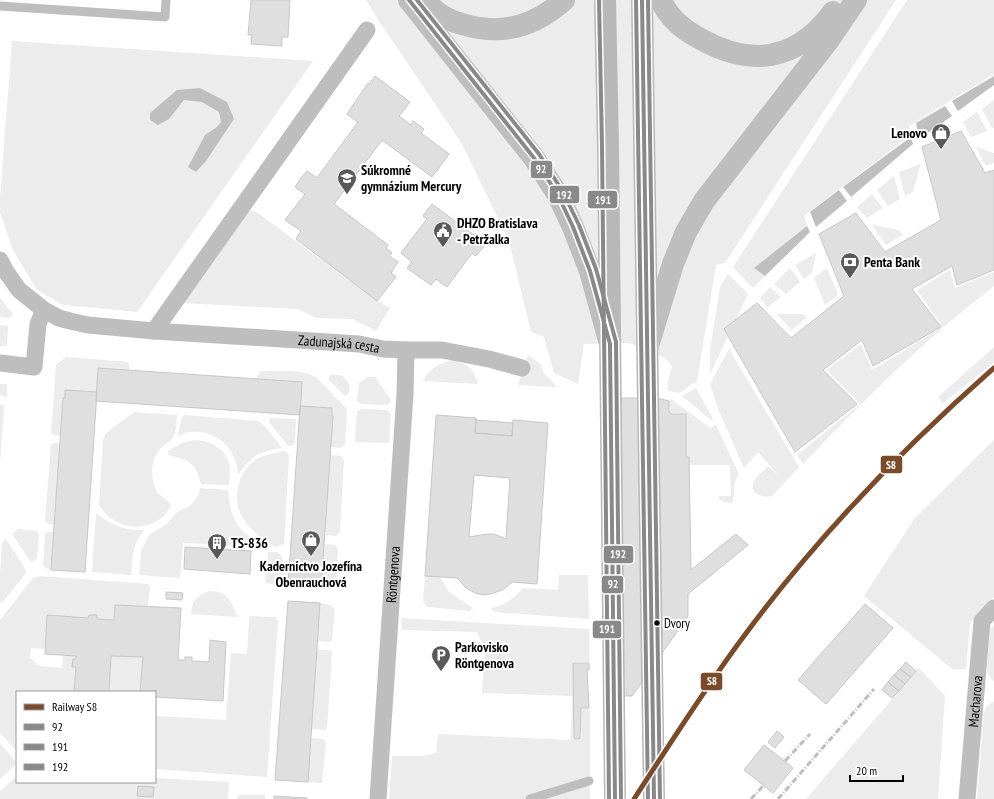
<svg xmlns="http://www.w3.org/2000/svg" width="994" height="799" font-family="'PT Sans Narrow',sans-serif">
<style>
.green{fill:#ececec}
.water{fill:#bfbfbf}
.building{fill:#dfdfdf;stroke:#c7c7c7;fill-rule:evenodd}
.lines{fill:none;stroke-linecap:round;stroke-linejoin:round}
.service{stroke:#bebebe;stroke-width:9}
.minor{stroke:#bebebe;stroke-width:17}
.secondary{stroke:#b8b8b8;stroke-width:22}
.primary{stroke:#bebebe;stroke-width:22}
.rail{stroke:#bebebe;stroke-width:3;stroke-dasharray:6 2 1 2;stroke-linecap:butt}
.bus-1-casing{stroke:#fff;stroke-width:7}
.bus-2-casing{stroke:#fff;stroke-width:7}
.bus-3-casing{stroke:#fff;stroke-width:7}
.bus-1{stroke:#898989;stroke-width:4}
.bus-2{stroke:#898989;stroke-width:4}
.bus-3{stroke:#898989;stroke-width:4}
.rail-1-casing{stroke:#fff;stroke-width:8}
.rail-1{stroke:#7a4b2a;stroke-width:5}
.bus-dot{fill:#000;stroke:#fff;stroke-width:1.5}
.labels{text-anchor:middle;stroke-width:4;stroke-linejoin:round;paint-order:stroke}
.bus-label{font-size:13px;fill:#000;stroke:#fff;text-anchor:start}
.poi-label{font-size:14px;font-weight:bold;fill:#000;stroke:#fff;text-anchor:start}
.street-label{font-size:14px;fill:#000;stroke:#fff}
.line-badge{stroke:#fff;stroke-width:1.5}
.badge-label{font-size:11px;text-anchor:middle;font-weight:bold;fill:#fff}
</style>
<rect width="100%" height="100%" fill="#fff"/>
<path class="green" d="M366 0H896L725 263 716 265 697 381 679 393 668 391V382L672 366 665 358 629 343 584 344 578 384 554 373 544 337 531 332 509 241 462 144 379 21Z
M907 0H994V74L909 126 911 135 804 216 807 226 755 268 765 276 753 288 733 267Z
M12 41 313 61 137 312 63 305 37 290 13 250 0 212V197Z
M994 100V128H992L982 109Z
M977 112 987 131 971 137 963 122Z
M976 147 994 153V163L986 166Z
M921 164 913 192 905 196 899 172Z
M894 176 900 199 888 206 877 190Z
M872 194 883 208 867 218 857 207Z
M249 209 258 213 377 301 390 308 376 331 352 319 316 318 298 309 181 303Z
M872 225 899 230 903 235 886 245Z
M816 253 812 273 804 279 795 265Z
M790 268 800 282 786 294 774 284Z
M827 268 838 295 825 305 814 278Z
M950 270 955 288 994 272V286C925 339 863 401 803 464L797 455 860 404 827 370 861 344 872 370 943 327 917 290Z
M728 274 748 294 710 374V350L720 287Z
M770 287 781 297 768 307 760 298Z
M0 298 13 314 10 318 0 317Z
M776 314H803L807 317 792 330Z
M0 325 8 326 7 346H0Z
M994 347V362L942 404 938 397Z
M729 349 799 467 772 496C763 499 748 493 754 481 757 475 764 471 768 466L778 475 758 452 744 468 719 411 710 384Z
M528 355 540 364 544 373 557 387 518 385Z
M66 357 128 362 129 365V370L97 392 65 390V398H63L61 436 53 435 51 433 56 365Z
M452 360C466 362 475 370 478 384L423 381C431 367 437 365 452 360Z
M261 371C278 371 301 369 316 377L347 409 345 444 341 448 331 447 300 406 302 382 257 379 258 374Z
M331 374 342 376 349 383V393L345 396 328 379Z
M368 377H375L391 400 388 405 361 404 357 401 359 383Z
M0 384H7V398L0 395Z
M696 388 713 419 711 420 682 396Z
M671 399 710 428 716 425 739 474C731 485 737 492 732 503L723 502 719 499V496H731L730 465H689V457H686V414L670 413 669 401Z
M0 404 4 405 0 464Z
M361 409 387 410 391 414 389 443 355 442 357 412Z
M134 412 177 415C176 423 177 432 172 439 169 443 163 445 160 449 151 459 150 478 156 490 160 497 167 499 171 505 162 527 134 532 115 521 108 517 103 511 99 505L103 440 106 433Z
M184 415 258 421 264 425 282 448C259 452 251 455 238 475 238 449 216 429 190 432 186 432 182 435 178 436L181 419Z
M270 418 296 419 295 443 291 446H288L269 422Z
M194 440C209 440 225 448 229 463 231 469 229 479 229 485L201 484C195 461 189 461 168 455V451L182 443Z
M994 440V597L970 623 966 669H952L864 596 915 518Z
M53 443H60L55 525 48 524 45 521 51 445Z
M285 451 289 455 284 544 275 547C263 540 250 530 243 518 230 498 239 467 261 457 268 454 277 453 285 451Z
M330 455 341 456 344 460 340 532 336 536 325 535Z
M200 488 228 490C231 522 238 531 265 547L183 543 180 578 139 575 141 551 149 535 167 524 177 512 191 505 199 494Z
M96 513C113 526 124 531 145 530 132 542 133 558 131 575L92 572Z
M18 529 36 531 39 534 37 559 31 562 12 534Z
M47 532H54L51 570 47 569 43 565 45 534Z
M6 539 25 569 26 573 2 603 0 602V573L2 542Z
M324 544 335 545 338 549 336 585 332 589 321 588Z
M268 552H277L282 557 280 585 265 583Z
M559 575H588L589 619 494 612 491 608C505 605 514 599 523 588L558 590Z
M40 576 149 584 150 589 148 606 115 605 114 620 97 619V615H89L88 618 47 615 45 649 31 648 30 658 39 666 62 668 63 655 76 656V659H73V667H76L74 692H17V751L0 733V620L33 578Z
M425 576 440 577 449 592 473 608 470 611 427 607 423 601Z
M209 591C230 591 230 602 238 617L191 614 193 602 201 595Z
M320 603 331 605 335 610 332 640 329 642 317 641Z
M250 616 275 617 278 621 267 777 155 769V716L226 720 231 653 247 654 249 619Z
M401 618 589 629V662H573V740H581V709H590V799H389L392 756H422L436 753 438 734 571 740 572 696 482 693 485 650 477 632 402 630Z
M994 625V681L992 680 988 674 987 667 990 630Z
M317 649 332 651 327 730 311 729Z
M111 656 143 657 140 692H109Z
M919 668 945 696 938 799H806Z
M994 702V799H977L984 712C986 707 988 703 994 702Z
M311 738 323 739 326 742 322 783 308 782Z
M0 743 17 763 0 779Z
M17 776V782H155V778L229 782 228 799H0V791Z
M238 795H265V799H237Z"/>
<path class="water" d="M994 76V85L958 111 952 101Z
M200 88 227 102 234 119 206 161 196 172 188 167 205 135 217 127 221 122 219 112 202 102 184 100 169 119 158 125 150 120V113L177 90Z
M945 106 952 116 919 139 916 123Z
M911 137 913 144 851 197 843 187Z
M839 190 847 201 816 227 810 212Z
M807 226 810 232 765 276 754 268Z"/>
<path class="building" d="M251 0H290L288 37H282V46L251 44 252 35H248Z
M375 76 410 102 399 116 411 125 413 121 424 129 421 133 449 154 432 177 382 140 334 204 388 245 386 248 392 253 389 256 398 262 391 273 396 277 377 301 296 239 301 231 285 220 305 194 295 187 301 178 307 171 317 178 358 122 347 114 368 83 369 84Z
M961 131 985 173 994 170V270L957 285 952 266 912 289 941 327 873 366 862 340 823 370 857 404 795 452 724 329 757 303 791 338 844 296 819 234 856 213 885 252 941 220 922 147Z
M432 204 486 244 476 256 472 253 447 287 436 279 431 285 407 268 412 262 401 253 427 219 423 216Z
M98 368 302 382 300 415 96 401Z
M65 390 97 392 85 572 51 570 63 398H65Z
M614 398H657L669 401V411L671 414H686V457H689L691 570 736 534 748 545 688 594V616L632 696H604Z
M300 406 332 408V416H333L321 588 288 586Z
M436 415 476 418 475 433 512 436 513 420 548 423 537 584 512 582 508 586 502 590 491 594 483 595 475 593 466 588 457 578 425 576ZM474 475 510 478 506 539 494 534H488L469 537Z
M476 420 513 423 512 436 475 433Z
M185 547 251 551 250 574 184 569Z
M166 592 183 593 182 600 166 599Z
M288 601 320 603 308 782 275 780Z
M865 604 893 628 826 704 798 680Z
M115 605 181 608 178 660H185V657H192V661L209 662 210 640 226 642 223 701 155 697V692H140L143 657 111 656 109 692H74L76 667H72L73 659H76V656L45 654 47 615 88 618 89 615H97V619L114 620Z
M906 662 916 671 911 677 900 669Z
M573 663H589V670L587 669 589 708H581L580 739H574Z
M900 669 911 677 905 684 894 675Z
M894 675 905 684 899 691 888 682Z
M888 682 899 691 892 698 882 690Z
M777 731 784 737 775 748 768 742Z
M764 745 793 768 773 793 744 770Z
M138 786 154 787 153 797 137 796Z
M274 796 307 798V799H274Z"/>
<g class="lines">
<path class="service" d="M0 6 165 17 166 0
M530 799 589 781"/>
<g class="minor">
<path id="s1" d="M0 260 5 270 19 290 44 310 59 318 70 321 88 325 154 331 359 344 383 349 406 350H442L489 359 522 368"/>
<path d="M154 331 367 30"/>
<path d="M0 363 34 367 38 324 44 310"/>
<path id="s2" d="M378 799 405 394 406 350"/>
<path id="s3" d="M967 799 982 621 994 608"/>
</g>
<path class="secondary" d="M605 0 608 146 615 799
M642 0 654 799"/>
<path class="primary" d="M409 0 534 158 558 195 573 227 590 271 610 344
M425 0C435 13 446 20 462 24 500 36 534 27 564 0
M661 0C668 17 684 30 699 38 751 68 797 61 833 12
M647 349 673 264 686 232 704 201 828 41 856 0"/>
<path class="rail" d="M785 761 810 734
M751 799 764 785
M778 799 874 689"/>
<defs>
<path id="bus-1" d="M409 0 534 158 558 195 573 227 590 271 610 344 615 799
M642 0 654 799"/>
<path id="bus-2" d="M599 0 602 146 609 799
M636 0 648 799"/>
<path id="bus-3" d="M417 0 539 154 563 192 579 225 596 269 616 342 621 799
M648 0 660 799"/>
</defs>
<use href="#bus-1" class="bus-1-casing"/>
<use href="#bus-2" class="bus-2-casing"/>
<use href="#bus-3" class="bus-3-casing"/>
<use href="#bus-1" class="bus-1"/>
<use href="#bus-2" class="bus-2"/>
<use href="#bus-3" class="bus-3"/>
<defs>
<path id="rail-1" d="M634 799C670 744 705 688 744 636 817 537 902 449 994 368"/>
</defs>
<use href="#rail-1" class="rail-1-casing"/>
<use href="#rail-1" class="rail-1"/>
</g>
<defs>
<symbol id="shop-pin" viewBox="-11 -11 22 30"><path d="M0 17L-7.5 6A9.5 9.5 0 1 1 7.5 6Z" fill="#595959" stroke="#fff"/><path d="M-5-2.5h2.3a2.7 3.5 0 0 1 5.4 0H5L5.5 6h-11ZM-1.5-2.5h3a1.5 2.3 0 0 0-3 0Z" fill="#fff"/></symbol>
<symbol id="school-pin" viewBox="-11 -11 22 30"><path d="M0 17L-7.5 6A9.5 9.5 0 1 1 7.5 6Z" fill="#595959" stroke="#fff"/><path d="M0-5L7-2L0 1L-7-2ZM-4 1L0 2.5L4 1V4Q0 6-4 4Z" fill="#fff"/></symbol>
<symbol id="civic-pin" viewBox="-11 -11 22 30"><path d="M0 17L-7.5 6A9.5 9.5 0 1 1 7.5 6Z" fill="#595959" stroke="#fff"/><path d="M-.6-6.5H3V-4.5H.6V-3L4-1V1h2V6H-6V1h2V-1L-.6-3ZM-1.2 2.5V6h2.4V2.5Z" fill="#fff"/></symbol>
<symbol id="bank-pin" viewBox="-11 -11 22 30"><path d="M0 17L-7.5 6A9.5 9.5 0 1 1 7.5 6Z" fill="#595959" stroke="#fff"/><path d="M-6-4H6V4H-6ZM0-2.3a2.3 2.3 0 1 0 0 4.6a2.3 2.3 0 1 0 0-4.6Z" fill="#fff"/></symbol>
<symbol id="building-pin" viewBox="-11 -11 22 30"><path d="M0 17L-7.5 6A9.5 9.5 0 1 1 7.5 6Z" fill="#595959" stroke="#fff"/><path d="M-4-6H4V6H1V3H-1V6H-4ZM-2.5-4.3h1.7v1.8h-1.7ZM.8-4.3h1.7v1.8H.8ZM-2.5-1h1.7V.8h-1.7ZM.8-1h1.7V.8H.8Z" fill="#fff"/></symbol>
<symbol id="parking-pin" viewBox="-11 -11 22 30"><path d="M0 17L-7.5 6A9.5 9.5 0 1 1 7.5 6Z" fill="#595959" stroke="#fff"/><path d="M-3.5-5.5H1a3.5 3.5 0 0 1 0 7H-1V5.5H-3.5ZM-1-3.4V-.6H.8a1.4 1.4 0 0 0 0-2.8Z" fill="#fff"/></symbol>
</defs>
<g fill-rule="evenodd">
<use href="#shop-pin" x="930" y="122" width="22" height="30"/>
<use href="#school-pin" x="336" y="167" width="22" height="30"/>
<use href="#civic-pin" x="432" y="220" width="22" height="30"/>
<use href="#bank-pin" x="839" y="251" width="22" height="30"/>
<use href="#shop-pin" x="300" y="529" width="22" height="30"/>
<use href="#building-pin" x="206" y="532" width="22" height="30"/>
<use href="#parking-pin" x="430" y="644" width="22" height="30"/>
</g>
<circle class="bus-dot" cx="657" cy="623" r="3.5"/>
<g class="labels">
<g class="bus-label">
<text x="664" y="628">Dvory</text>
</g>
<g class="poi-label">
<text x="927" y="138" text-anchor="end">Lenovo</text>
<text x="361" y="175">Súkromné<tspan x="361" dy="16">gymnázium Mercury</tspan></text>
<text x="457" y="228">DHZO Bratislava<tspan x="457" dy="16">- Petržalka</tspan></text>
<text x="864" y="267">Penta Bank</text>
<text x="231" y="548">TS-836</text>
<text x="311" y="571" text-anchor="middle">Kaderníctvo Jozefína<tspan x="311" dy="16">Obenrauchová</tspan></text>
<text x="455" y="652">Parkovisko<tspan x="455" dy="16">Röntgenova</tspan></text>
</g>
<g class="street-label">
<text dy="5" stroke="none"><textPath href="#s1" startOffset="366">Zadunajská cesta</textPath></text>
<text dy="5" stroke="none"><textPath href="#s2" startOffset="225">Röntgenova</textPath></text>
<text dy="5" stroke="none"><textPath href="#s3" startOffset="98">Macharova</textPath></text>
</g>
</g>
<g class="line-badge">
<rect x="530" y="160" width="23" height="19" rx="4" fill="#898989"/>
<rect x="549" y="185" width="31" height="19" rx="4" fill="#898989"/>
<rect x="587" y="190" width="31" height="19" rx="4" fill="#898989"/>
<rect x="880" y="455" width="23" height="19" rx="4" fill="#7a4b2a"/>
<rect x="603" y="545" width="31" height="19" rx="4" fill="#898989"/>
<rect x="601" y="575" width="23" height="19" rx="4" fill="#898989"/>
<rect x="592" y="620" width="30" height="19" rx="4" fill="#898989"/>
<rect x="700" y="672" width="23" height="19" rx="4" fill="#7a4b2a"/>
</g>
<g class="badge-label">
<text x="541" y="173">92</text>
<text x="564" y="199">192</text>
<text x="603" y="204">191</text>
<text x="891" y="469">S8</text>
<text x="618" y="558">192</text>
<text x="613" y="588">92</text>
<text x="607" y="633">191</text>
<text x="712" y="685">S8</text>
</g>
<rect x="16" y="691" width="140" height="92" fill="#ffffff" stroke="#999999"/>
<rect x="24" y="704" width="20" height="6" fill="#7a4b2a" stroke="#999999"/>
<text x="52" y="711" font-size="12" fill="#000000">Railway S8</text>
<rect x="24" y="724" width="20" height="6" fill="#898989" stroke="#999999"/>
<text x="52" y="731" font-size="12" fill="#000000">92</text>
<rect x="24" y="744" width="20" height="6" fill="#898989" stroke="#999999"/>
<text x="52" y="751" font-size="12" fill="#000000">191</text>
<rect x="24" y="764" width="20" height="6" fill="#898989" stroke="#999999"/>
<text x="52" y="771" font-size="12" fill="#000000">192</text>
<path d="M850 775v6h53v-6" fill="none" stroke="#000000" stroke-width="2"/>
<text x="856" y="775" font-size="12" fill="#000000" stroke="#ffffff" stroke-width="3" paint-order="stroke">20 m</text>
</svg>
